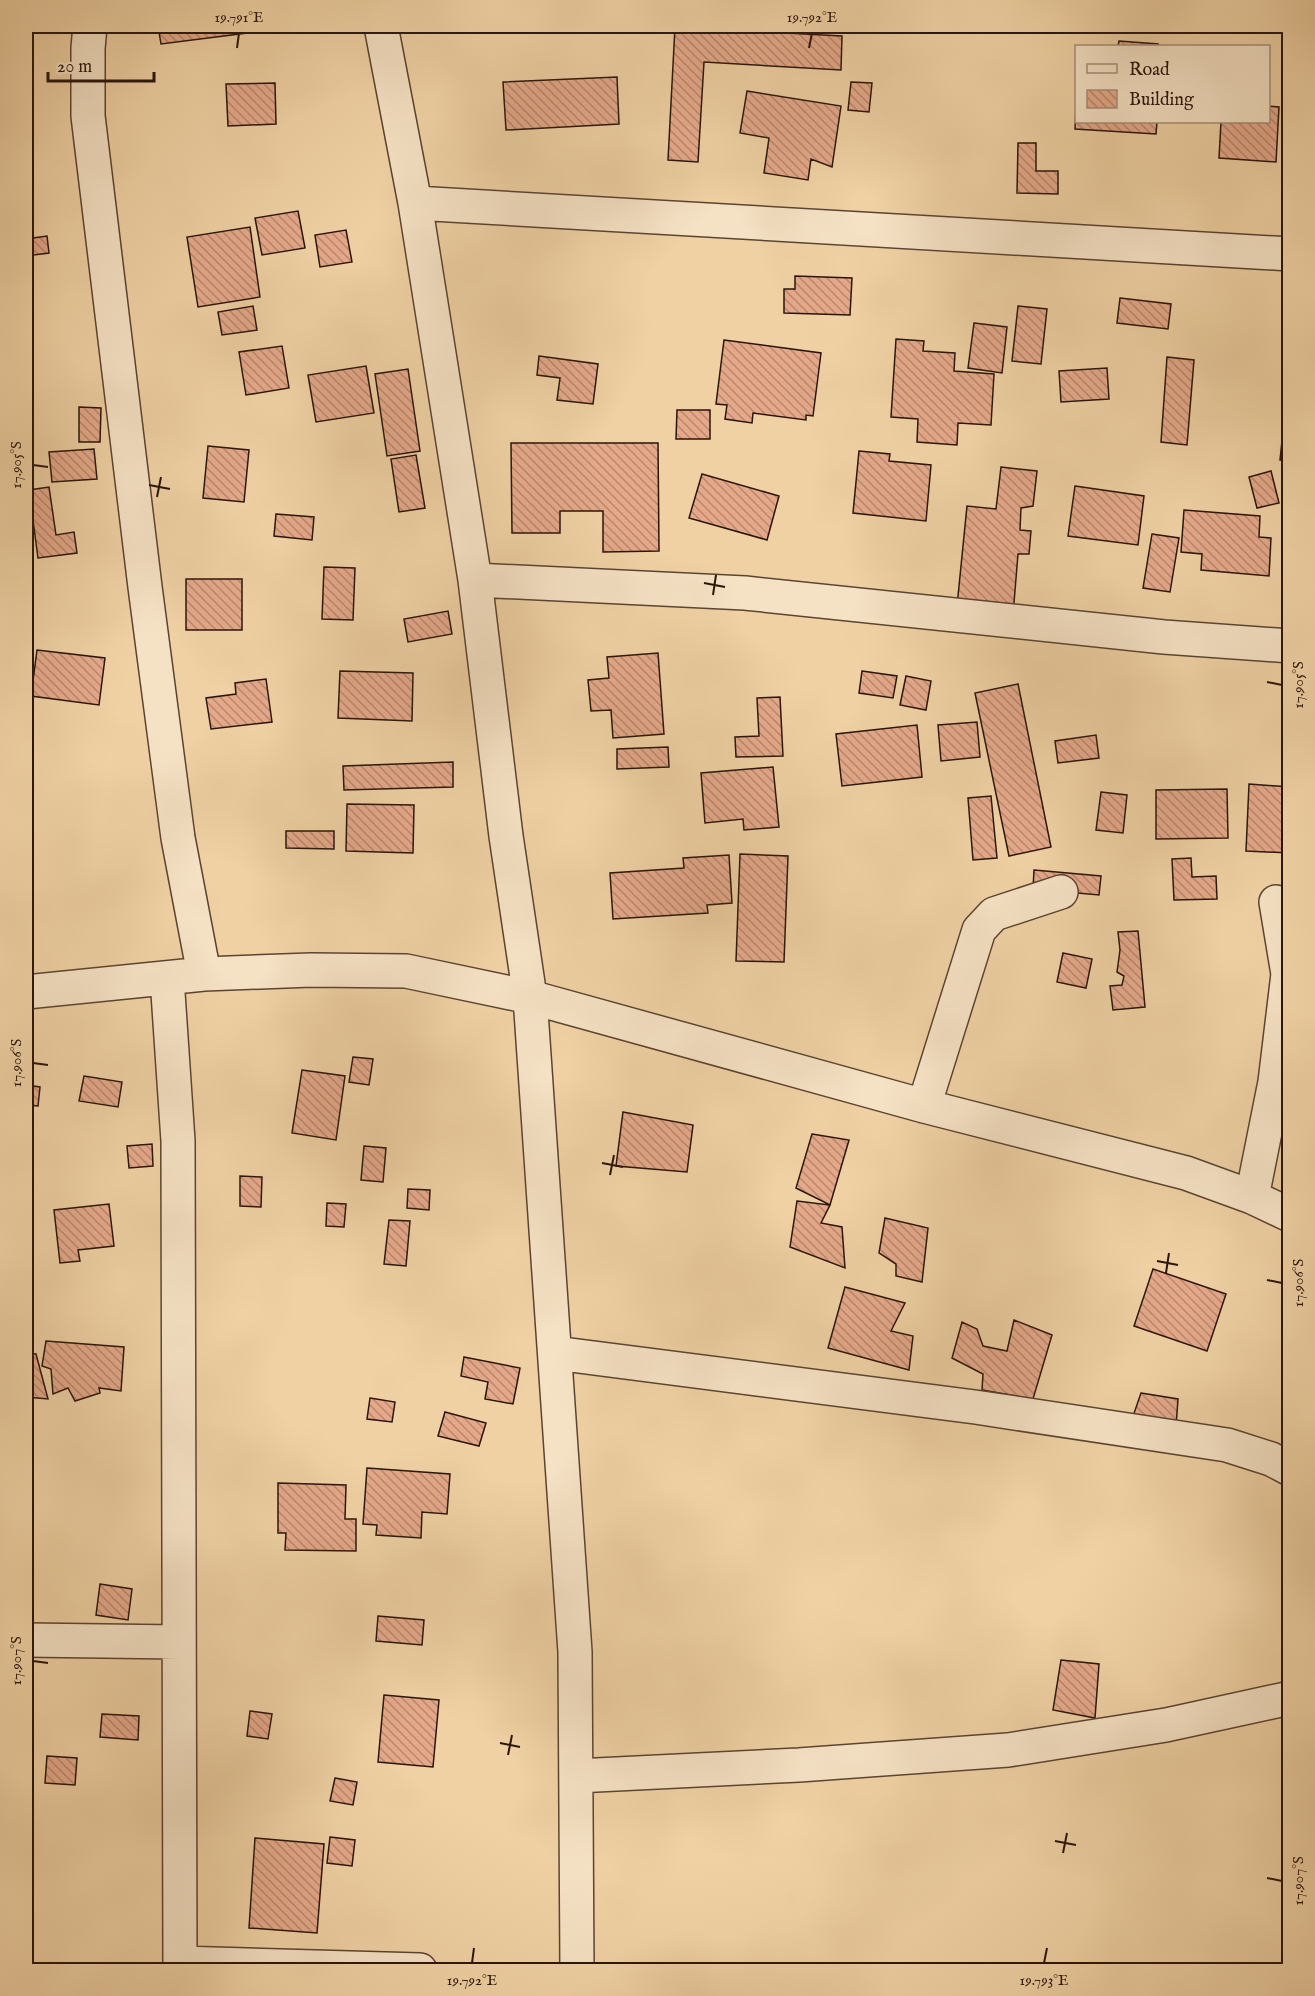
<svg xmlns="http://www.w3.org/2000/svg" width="1315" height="1996" font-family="'IM FELL English',serif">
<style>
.building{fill:url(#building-back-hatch);stroke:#2a150c;stroke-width:1.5}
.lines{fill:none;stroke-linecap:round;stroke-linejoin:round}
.minor-casing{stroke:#5b4432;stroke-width:36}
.minor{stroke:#f5e1c4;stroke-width:33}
.ticks{fill:none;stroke:#2a150c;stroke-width:2}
.neatline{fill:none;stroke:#2a150c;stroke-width:2}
.ticks-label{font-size:15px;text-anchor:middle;fill:#2a150c}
</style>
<defs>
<pattern id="building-back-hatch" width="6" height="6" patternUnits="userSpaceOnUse" patternTransform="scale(1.5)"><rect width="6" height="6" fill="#e5a98a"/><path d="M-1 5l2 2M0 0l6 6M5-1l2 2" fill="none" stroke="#ba886f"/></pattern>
</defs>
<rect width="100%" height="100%" fill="#efd1a4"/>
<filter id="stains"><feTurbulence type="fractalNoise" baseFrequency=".00333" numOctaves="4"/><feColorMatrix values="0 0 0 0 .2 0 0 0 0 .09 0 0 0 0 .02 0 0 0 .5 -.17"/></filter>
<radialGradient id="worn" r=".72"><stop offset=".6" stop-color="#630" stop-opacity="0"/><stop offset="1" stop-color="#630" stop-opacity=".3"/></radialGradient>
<path class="building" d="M158 26H246L247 33 161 44Z
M675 27 842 36 841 70 704 62 698 162 668 160Z
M1119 41 1158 44 1157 46H1118Z
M1289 44H1290V165L1282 164Z
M617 77 619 124 506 130 503 82Z
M851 82 872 83 869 112 848 110Z
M275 83 276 124 228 126 226 84Z
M747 91 841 106 832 167 811 159 808 180 764 173 769 138 740 133Z
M1076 104V122H1157L1156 134 1075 129Z
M1268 106 1279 107 1276 162 1219 158 1221 122H1268Z
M1018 143H1036V171H1058V194L1017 193Z
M298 211 305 248 262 255 255 218Z
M250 227 260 297 198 307 187 237Z
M346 230 352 262 320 267 315 235Z
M47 236 49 253 26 256V239Z
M795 276 852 278 850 315 784 313V289H795Z
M1120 298 1171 304 1168 329 1117 323Z
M253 306 257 330 222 335 218 312Z
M1018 306 1047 309 1041 364 1012 361Z
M974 323 1007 327 1002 373 968 368Z
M896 339 924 341 923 351 955 353 954 371 994 374 991 425 958 423 957 445 917 442 918 419 891 417Z
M724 340 821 353 813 416 806 415V420L753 413 752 423 725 419 727 405 716 404Z
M282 346 289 388 246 395 239 352Z
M539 356 598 364 593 404 557 400 560 378 537 375Z
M1167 357 1194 360 1187 445 1161 442Z
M1290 363V461L1280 460Z
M366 366 374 413 316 422 308 375Z
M1107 368 1109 399 1061 402 1059 371Z
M408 369 420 451 387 456 375 374Z
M79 407 101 408 100 442H79Z
M677 410H710V439H676Z
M511 443H658L659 551 603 552V511H560V533H512Z
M208 446 249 450 244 502 203 498Z
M94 449 97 479 52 482 49 452Z
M859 451 890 454 889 461 931 465 926 521 853 513Z
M416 455 425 508 399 512 391 459Z
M1001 467 1037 471 1033 506 1021 508 1020 530 1031 531 1029 554H1018L1013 615 957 606 967 506 996 509Z
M1271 471 1279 503 1257 508 1249 477Z
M702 474 779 496 767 540 689 518Z
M1075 486 1144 496 1138 545 1068 536Z
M49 487 56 535 74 532 77 553 38 558 29 490Z
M1184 510 1260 516 1259 537 1271 538 1269 576 1201 570 1202 554 1181 552Z
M276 514 314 517 312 540 274 536Z
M1152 534 1179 538 1170 592 1143 588Z
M324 567 355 568 353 620 322 619Z
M186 579H242V630H186Z
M448 611 452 634 408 642 404 619Z
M37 650 105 658 99 705 31 696Z
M658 653 664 734 613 738 611 710 591 711 588 680 609 678 607 657Z
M340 671 413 673 412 721 338 718Z
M862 671 897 676 893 698 859 693Z
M906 676 931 681 926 710 900 705Z
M266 679 272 722 211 729 206 698 236 694 235 683Z
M1018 684 1051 847 1009 856 975 693Z
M780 697 783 756 736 757 735 737 759 736 757 698Z
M977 722 980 757 941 761 938 725Z
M917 725 922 777 842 786 836 734Z
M1096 735 1099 758 1058 763 1055 741Z
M668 747 669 767 617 769V749Z
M453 762V787L344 790 343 766Z
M773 767 779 827 744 830 743 819 705 823 701 773Z
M1249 784 1290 787V853L1246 851Z
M1227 789 1228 838 1156 839V790Z
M1101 792 1127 795 1123 833 1096 830Z
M991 796 997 858 973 860 968 798Z
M347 804 414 805 413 853 346 851Z
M286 831H334V849L286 848Z
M740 854 788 856 784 962 736 961Z
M729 855 732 903 707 905 708 913 613 919 610 873 684 868 683 858Z
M1191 858 1192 877 1216 876 1217 899 1174 900 1172 859Z
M1034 870 1101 876 1099 895 1033 889Z
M1138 931 1145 1007 1113 1010 1110 986 1122 985 1124 976 1117 972 1120 950 1118 932Z
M1063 953 1092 959 1086 988 1057 982Z
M353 1057 373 1059 369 1085 349 1082Z
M302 1070 345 1076 336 1140 292 1133Z
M84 1076 122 1082 118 1107 79 1101Z
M26 1085 40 1087 38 1106 26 1105Z
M623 1112 693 1125 687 1172 616 1166Z
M812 1134 849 1140 830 1205 796 1188Z
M152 1144 153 1166 129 1168 127 1146Z
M364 1146 386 1148 383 1182 361 1180Z
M240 1176 262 1177 261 1207 240 1206Z
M408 1189 430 1190 429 1210 407 1208Z
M797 1201 830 1205 821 1223 842 1227 845 1268 790 1247Z
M327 1203 346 1204 344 1227 326 1226Z
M109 1204 114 1246 78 1250 80 1261 60 1263 54 1210Z
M885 1218 928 1228 922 1282 896 1276V1264L879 1253Z
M389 1220 410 1221 406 1266 384 1264Z
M1153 1269 1226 1294 1207 1351 1134 1326Z
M845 1287 905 1303 891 1331 913 1336 909 1370 828 1348Z
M1014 1320 1052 1335 1033 1399 982 1390 983 1374 952 1358 962 1322 977 1329 983 1346 1007 1351Z
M46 1341 124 1347 121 1391 99 1388 100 1393 75 1401 68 1388 53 1394 51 1369 42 1366Z
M26 1353 36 1354 48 1399 26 1397Z
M464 1357 520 1368 513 1404 485 1399 488 1382 461 1376Z
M1141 1393 1178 1399 1176 1427 1131 1422Z
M370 1398 395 1402 392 1422 367 1419Z
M445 1412 486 1423 479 1446 438 1436Z
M367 1468 450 1474 447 1514 422 1512 421 1538 376 1535 377 1525 363 1524Z
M278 1483 346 1485 345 1519H356V1551L285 1550 286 1533H278Z
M100 1584 132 1589 128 1620 96 1615Z
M378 1616 424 1620 422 1645 376 1641Z
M1061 1660 1099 1664 1095 1718 1053 1710Z
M384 1695 439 1700 433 1767 378 1762Z
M250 1711 272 1714 268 1739 247 1736Z
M102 1714 139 1716 138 1740 100 1737Z
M47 1756 77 1758 75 1785 45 1783Z
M335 1778 357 1782 353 1805 330 1801Z
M330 1837 355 1840 352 1866 327 1863Z
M255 1838 324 1844 317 1933 249 1928Z"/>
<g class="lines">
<defs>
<path id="minor" d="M90 26 88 48V116L145 587 178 838 204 974
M381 26 415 203 475 580 506 836 530 997 575 1652 577 1970
M415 203 1290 254
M475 580 745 593 1164 637 1290 646
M167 978 178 1141 180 1970
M26 992 204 974 311 970 406 971 530 997 924 1106 1186 1173 1252 1197 1290 1215
M924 1106 979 930 994 914 1061 892
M1252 1197 1275 1082 1288 974 1276 902
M555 1353 975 1407 1227 1445 1271 1459 1290 1469
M26 1640 179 1642
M576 1776 799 1765 1008 1750 1166 1725 1290 1698
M180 1963 420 1970"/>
</defs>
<use href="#minor" class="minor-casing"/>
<use href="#minor" class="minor"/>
</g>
<path class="ticks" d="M237 48 239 33M809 48 812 33M33 465 48 467M149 485 170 489M157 497 161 477M704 583 725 587M713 595 716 575M1267 682 1282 685M33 1063 48 1065M602 1163 623 1167M610 1175 614 1155M1157 1261 1178 1265M1166 1273 1169 1253M1267 1280 1282 1283M33 1661 48 1663M500 1743 520 1747M508 1755 512 1735M1055 1841 1076 1845M1063 1853 1067 1833M1267 1878 1282 1881M472 1963 474 1948M1044 1963 1047 1948"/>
<rect width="1315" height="1996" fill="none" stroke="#efd1a4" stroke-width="66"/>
<rect x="1075" y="45" width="195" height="78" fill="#f5e1c4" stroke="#a48f7a" stroke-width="1.5"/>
<rect x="1087" y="64" width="30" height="9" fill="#f5e1c4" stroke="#a48f7a" stroke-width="1.5"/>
<text x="1129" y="75" font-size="18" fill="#2a150c">Road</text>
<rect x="1087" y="90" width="30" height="18" fill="url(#building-back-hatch)" stroke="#a48f7a" stroke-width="1.5"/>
<text x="1129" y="105" font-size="18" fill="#2a150c">Building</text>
<path d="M48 72v9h106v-9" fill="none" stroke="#2a150c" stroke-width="3"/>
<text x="57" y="72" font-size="18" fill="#2a150c" stroke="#f5e1c4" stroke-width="4.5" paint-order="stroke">20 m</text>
<rect x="33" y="33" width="1249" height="1930" class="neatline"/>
<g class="ticks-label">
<text x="239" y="22">19.791°E</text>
<text x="812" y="22">19.792°E</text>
<text transform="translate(16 465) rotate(-90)" y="5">17.905°S</text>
<text transform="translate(1298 685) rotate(-90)" y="5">17.905°S</text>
<text transform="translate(16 1063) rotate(-90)" y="5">17.906°S</text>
<text transform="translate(1298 1283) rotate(-90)" y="5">17.906°S</text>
<text transform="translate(16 1661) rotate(-90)" y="5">17.907°S</text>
<text transform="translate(1298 1881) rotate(-90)" y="5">17.907°S</text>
<text x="472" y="1985">19.792°E</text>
<text x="1044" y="1985">19.793°E</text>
</g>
<rect width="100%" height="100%" filter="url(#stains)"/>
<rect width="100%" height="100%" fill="url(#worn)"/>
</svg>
